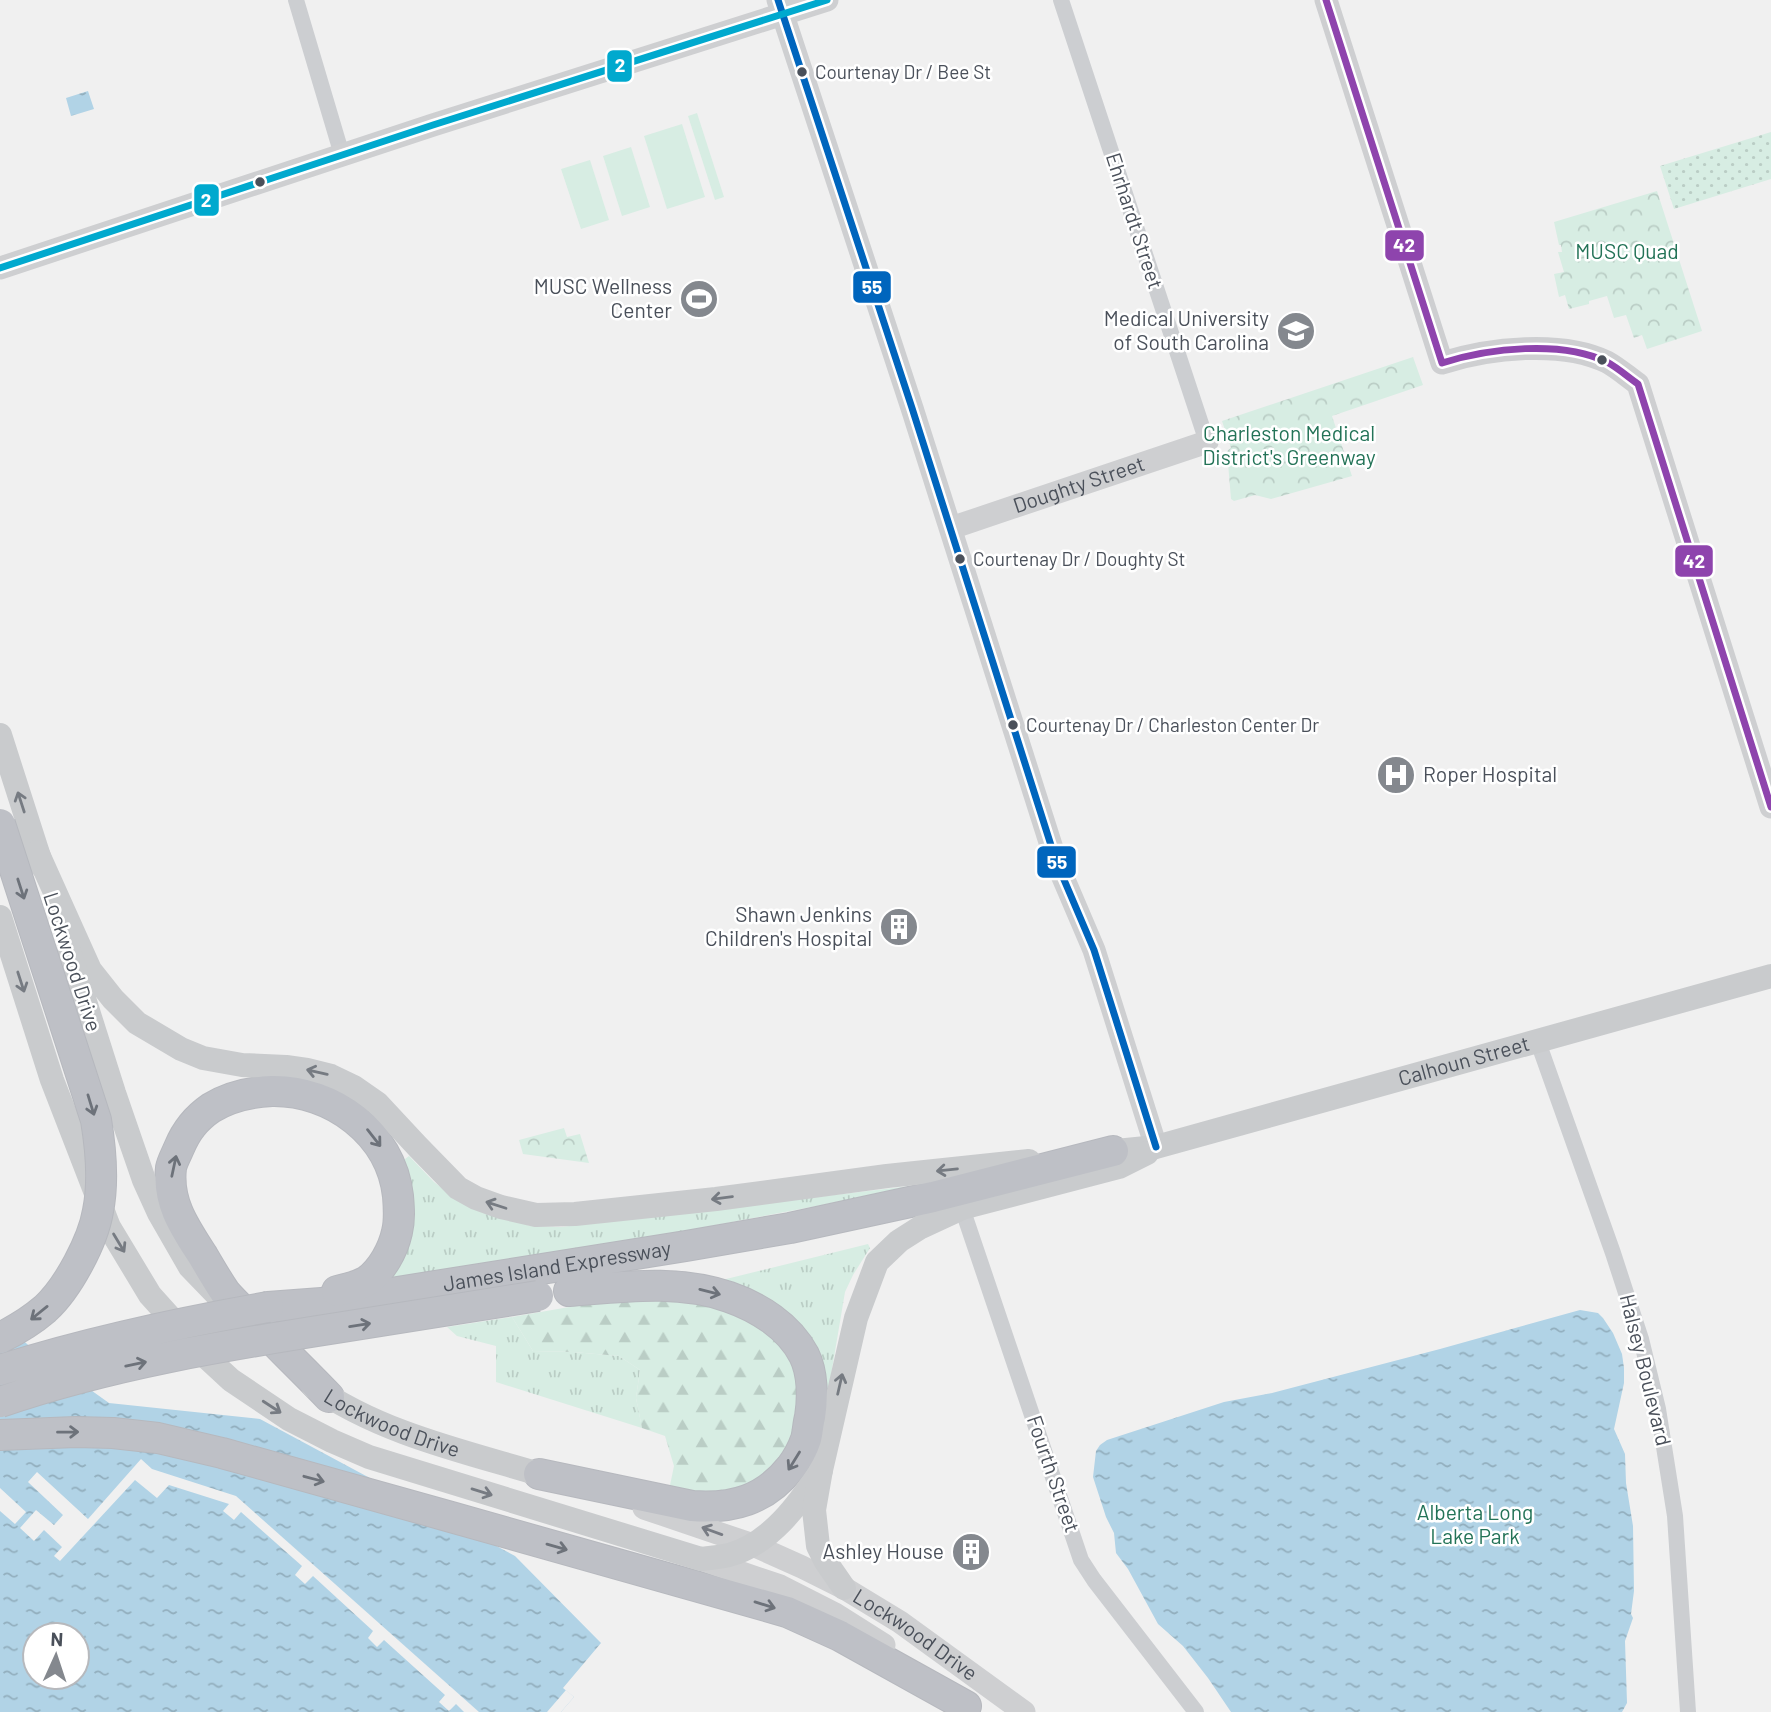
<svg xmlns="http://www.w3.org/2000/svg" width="1771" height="1712" font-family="Barlow,sans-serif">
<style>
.grass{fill:url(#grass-tufts)}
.forest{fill:url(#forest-firs)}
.park{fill:url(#park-crowns)}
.garden{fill:url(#garden-dots)}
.pitch{fill:#d7ede3}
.water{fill:url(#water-ripples);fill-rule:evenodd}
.pier{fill:#f0f0f0}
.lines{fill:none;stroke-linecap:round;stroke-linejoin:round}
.highway-casing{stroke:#b6b8be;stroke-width:32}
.street{stroke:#ccced1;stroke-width:16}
.secondary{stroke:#cecfd1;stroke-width:23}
.primary{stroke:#c9cbcd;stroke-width:24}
.highway{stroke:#bec0c6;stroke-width:30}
.highway-bridge-casing{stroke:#b6b8be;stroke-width:32;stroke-linecap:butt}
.highway-bridge{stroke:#bec0c6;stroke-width:30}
.bus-1-casing{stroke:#fff;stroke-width:12}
.bus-2-casing{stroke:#fff;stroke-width:12}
.bus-3-casing{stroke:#fff;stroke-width:12}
.bus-1{stroke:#0065bd;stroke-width:7}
.bus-2{stroke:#00a9ce;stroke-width:7}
.bus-3{stroke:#8e44ad;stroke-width:7}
.oneway{stroke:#767b82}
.oneway2{stroke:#6d727a}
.oneway3{stroke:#787c84}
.bus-dot{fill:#4a505a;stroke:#fff;stroke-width:2.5}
.labels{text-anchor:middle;stroke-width:5;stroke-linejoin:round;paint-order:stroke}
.bus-label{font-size:19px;fill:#4a505a;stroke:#fff;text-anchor:start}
.street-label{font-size:21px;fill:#4a505a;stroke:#fff}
.park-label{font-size:21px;fill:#237357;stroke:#fff}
.poi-label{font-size:21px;fill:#4a505a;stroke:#fff;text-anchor:end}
.line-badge{stroke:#fff;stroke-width:2.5}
.badge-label{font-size:19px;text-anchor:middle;font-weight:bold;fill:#fff}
</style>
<defs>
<pattern id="grass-tufts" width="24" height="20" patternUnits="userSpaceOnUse" patternTransform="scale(1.75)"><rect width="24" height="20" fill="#d7ede3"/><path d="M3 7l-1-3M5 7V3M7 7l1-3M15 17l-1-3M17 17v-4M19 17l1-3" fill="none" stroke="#bacdc5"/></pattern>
<pattern id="forest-firs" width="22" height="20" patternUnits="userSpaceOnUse" patternTransform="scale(1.75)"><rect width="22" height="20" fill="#d7ede3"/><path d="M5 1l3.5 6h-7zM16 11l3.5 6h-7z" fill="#bacdc5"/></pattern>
<pattern id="park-crowns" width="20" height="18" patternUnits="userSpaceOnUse" patternTransform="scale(1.75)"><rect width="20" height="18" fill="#d7ede3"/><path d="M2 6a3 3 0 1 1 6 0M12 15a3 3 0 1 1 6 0" fill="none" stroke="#bacdc5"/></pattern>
<pattern id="garden-dots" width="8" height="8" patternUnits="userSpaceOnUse" patternTransform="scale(1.75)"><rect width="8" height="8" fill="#d7ede3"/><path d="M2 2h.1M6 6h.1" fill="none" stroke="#bacdc5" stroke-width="1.8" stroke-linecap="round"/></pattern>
<pattern id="water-ripples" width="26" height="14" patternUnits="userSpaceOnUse" patternTransform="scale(1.75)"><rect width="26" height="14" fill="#b1d3e6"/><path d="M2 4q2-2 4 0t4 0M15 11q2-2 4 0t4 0" fill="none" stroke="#92aebd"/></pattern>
</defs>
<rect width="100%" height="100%" fill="#f0f0f0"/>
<path class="grass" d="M409 1156 434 1182 456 1199 530 1226 561 1227 910 1186 822 1205 668 1234 388 1278 401 1162Z
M868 1244 870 1248 853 1275 845 1292 830 1381 824 1404 718 1281Z
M512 1317 533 1351 573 1352 619 1356 640 1370 636 1398 642 1428 496 1382V1346L457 1336 447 1327Z"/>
<path class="forest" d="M689 1300 742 1313 780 1340 791 1360 799 1380 793 1438 779 1460 762 1476 733 1495 669 1490 674 1466 665 1436 642 1428 636 1398 640 1370 619 1356 573 1352 533 1351 512 1317 592 1303Z"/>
<path class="park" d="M1657 191 1702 331 1647 349 1642 335 1634 338 1626 315 1614 318 1607 296 1589 301V304L1569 309 1565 295 1559 297 1554 274 1564 272 1558 252H1562L1561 245H1559L1554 222Z
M1413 357 1423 385 1332 416 1352 476 1271 499 1255 495 1234 501 1231 499 1227 451 1231 448 1222 421Z
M564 1128 567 1137 580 1134 589 1163 523 1154 519 1140Z"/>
<path class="garden" d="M1771 132V179L1674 209 1660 166Z"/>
<path class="pitch" d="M697 113 724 197 715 200 688 116Z
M682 124 705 197 667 209 644 136Z
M631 147 650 207 622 216 603 156Z
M590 160 609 220 581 229 561 169Z"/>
<path class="water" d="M88 91 94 109 71 116 66 98Z
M1580 1310 1598 1313 1603 1318 1613 1333 1622 1354 1624 1368V1383L1614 1429 1625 1454 1626 1483 1633 1526 1634 1591 1631 1614 1633 1618 1625 1641 1627 1703 1622 1712H1231L1208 1678 1183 1646 1158 1624 1128 1569 1116 1553 1114 1533 1106 1517 1093 1477 1096 1451 1100 1445 1107 1440 1224 1402 1272 1393 1440 1349Z
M0 1322 32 1348 109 1403 260 1419 515 1556 601 1643 563 1688 574 1697 561 1712H0ZM35 1635H77V1677H35Z"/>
<path class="pier" d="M141 1459 152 1469 236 1496 479 1712H464L456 1704 449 1711 439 1702 445 1695 384 1640 377 1647 368 1638 373 1631 313 1576 305 1584 295 1575 302 1566 241 1512 234 1520 223 1511 229 1504 169 1485 157 1498 135 1480 60 1561 54 1556 62 1547 44 1530 34 1541 20 1528 36 1510 54 1525 63 1515 28 1482 37 1472 88 1519Z
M0 1488 26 1512 15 1524 0 1511Z
M566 1690 574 1697 561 1712H547Z"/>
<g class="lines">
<defs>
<g id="highway">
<path id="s5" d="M268 1307 335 1302 686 1246 790 1228 933 1197 1113 1151"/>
<path d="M329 1397C306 1373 282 1350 259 1326 248 1315 235 1304 225 1292 217 1280 210 1268 203 1256 185 1228 167 1203 171 1168 172 1162 176 1155 179 1148 186 1131 195 1119 211 1108 229 1097 251 1092 272 1091 332 1090 391 1133 398 1196 399 1208 400 1220 397 1232 393 1250 382 1270 367 1281 358 1286 346 1289 337 1291"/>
<path d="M0 1435 76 1432 113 1433 158 1438 222 1453 451 1517 787 1612 840 1636 966 1706"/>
<path d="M539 1474 692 1506C733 1509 765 1500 791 1467 797 1459 803 1448 806 1439 808 1432 808 1424 810 1417 813 1398 813 1373 804 1355 789 1326 758 1307 729 1297 678 1279 622 1287 569 1291"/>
</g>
</defs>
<use href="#highway" class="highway-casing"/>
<path class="street" d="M296 0 342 155
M1061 0 1207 442
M1538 1042 1613 1253 1641 1339 1658 1409 1675 1516 1688 1712
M962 1208 1081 1560 1094 1580 1196 1712"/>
<g class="secondary">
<path d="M778 0 912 408 1056 861 1094 950 1156 1147"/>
<path d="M1326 0 1442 363C1489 348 1562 340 1607 362 1618 368 1628 377 1638 384L1771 807"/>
<path d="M0 268 433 125 827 0"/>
<path id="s1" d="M951 528 1207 442"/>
<path id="s2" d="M644 1508 753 1545 802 1567 844 1588 900 1622 1024 1712"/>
<path d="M701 1559 780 1586 835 1614 884 1645"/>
</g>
<g class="primary">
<path d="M0 735 42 866"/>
<path d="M37 852 90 970 113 999 137 1023 181 1049 203 1058 242 1065 286 1067 307 1070 331 1076 354 1087 377 1103 418 1147 458 1188 476 1198 501 1207 536 1215 575 1214 716 1199 887 1176 1029 1161"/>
<path d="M0 917 52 1080 109 1227 150 1295 204 1355 231 1380 289 1419 332 1441 369 1457 701 1559C710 1558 720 1557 729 1555 770 1544 799 1504 821 1470"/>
<path d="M69 951 114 1093 144 1180 159 1213 190 1267 218 1296"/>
<path id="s3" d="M1096 1153 1156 1147 1771 976"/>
<path id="s4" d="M313 1386C380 1433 462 1451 539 1474"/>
<path d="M844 1588 826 1562 818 1546 814 1510 821 1470 856 1318 877 1262 899 1241 921 1227 962 1208 1119 1167 1147 1153"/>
</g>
<use href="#highway" class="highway"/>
<defs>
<path id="highway-bridge" d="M0 824 96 1120C101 1150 104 1181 98 1211 93 1241 68 1288 45 1309 31 1321 16 1330 0 1338
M0 1370C88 1342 177 1323 268 1307
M0 1402C111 1364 227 1345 343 1327 408 1317 473 1306 538 1296"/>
</defs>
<use href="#highway-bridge" class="highway-bridge-casing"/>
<use href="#highway-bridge" class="highway-bridge"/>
<defs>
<path id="bus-1" d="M778 0 912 408 1056 861 1094 950 1156 1147"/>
<path id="bus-2" d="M0 268 433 125 827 0"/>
<path id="bus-3" d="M1326 0 1442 363C1489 348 1562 340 1607 362 1618 368 1628 377 1638 384L1771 807"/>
</defs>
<use href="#bus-1" class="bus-1-casing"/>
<use href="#bus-2" class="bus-2-casing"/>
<use href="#bus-3" class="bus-3-casing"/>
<use href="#bus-1" class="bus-1"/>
<use href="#bus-2" class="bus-2"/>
<use href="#bus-3" class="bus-3"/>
</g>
<defs><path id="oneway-shaft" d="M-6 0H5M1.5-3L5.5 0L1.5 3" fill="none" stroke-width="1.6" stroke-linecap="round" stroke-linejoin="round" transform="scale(1.75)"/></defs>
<g class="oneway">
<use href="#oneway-shaft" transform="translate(21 802) rotate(-108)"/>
<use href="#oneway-shaft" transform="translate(21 982) rotate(72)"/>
<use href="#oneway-shaft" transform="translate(317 1072) rotate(-167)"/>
<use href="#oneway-shaft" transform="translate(947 1170) rotate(174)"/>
<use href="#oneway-shaft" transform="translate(722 1198) rotate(173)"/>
<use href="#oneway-shaft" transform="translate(496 1205) rotate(-162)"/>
<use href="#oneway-shaft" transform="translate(119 1243) rotate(59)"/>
<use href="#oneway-shaft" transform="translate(840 1384) rotate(-77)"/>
<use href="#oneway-shaft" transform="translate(272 1407) rotate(33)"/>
<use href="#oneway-shaft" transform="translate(482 1492) rotate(17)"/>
</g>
<g class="oneway2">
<use href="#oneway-shaft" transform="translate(21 889) rotate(72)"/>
<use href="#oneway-shaft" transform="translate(91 1105) rotate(73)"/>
<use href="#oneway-shaft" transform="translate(374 1138) rotate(52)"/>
<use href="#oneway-shaft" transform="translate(174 1166) rotate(-78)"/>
<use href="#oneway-shaft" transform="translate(710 1292) rotate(14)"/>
<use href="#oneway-shaft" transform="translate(39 1313) rotate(141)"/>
<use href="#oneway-shaft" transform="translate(360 1325) rotate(-9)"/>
<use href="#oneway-shaft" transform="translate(136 1364) rotate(-12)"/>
<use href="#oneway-shaft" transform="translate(68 1432) rotate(-1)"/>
<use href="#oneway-shaft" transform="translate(794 1461) rotate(122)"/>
<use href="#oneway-shaft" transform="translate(314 1479) rotate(15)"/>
<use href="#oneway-shaft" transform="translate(557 1547) rotate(16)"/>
<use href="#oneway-shaft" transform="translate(765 1605) rotate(17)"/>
</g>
<use class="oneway3" href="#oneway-shaft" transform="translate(712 1531) rotate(-160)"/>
<defs>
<symbol id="stadium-disc" viewBox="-11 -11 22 22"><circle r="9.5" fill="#84888e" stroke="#fff"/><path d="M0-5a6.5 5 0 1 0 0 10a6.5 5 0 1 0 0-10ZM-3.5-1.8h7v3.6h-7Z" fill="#fff"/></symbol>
<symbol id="university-disc" viewBox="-11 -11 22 22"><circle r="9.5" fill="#84888e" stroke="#fff"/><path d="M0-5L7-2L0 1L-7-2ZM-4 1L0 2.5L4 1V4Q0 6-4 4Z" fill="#fff"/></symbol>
<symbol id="hospital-disc" viewBox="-11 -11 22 22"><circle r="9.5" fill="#84888e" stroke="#fff"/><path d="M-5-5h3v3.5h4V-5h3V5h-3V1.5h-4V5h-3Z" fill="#fff"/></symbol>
<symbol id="building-disc" viewBox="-11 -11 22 22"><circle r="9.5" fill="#84888e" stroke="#fff"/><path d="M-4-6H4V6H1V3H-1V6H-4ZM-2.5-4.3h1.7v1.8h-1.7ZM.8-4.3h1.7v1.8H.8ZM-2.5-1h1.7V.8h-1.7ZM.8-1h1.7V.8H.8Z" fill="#fff"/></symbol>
</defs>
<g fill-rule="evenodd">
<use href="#stadium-disc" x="677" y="277" width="44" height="44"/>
<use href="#university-disc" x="1274" y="309" width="44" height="44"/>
<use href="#hospital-disc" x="1374" y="753" width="44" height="44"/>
<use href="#building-disc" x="877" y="905" width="44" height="44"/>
<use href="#building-disc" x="949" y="1530" width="44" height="44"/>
</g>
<g class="bus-dot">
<circle cx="802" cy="72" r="6"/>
<circle cx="260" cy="182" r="6"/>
<circle cx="1602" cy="360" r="6"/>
<circle cx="960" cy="559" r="6"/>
<circle cx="1013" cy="725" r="6"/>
</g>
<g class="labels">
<g class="bus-label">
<text x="815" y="79">Courtenay Dr / Bee St</text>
<text x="973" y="566">Courtenay Dr / Doughty St</text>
<text x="1026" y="732">Courtenay Dr / Charleston Center Dr</text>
</g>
<g class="street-label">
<text transform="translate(1134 221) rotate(72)" y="7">Ehrhardt Street</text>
<text dy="7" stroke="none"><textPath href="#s1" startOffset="135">Doughty Street</textPath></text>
<text transform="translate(72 962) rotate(72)" y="7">Lockwood Drive</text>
<text dy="7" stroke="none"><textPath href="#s3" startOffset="380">Calhoun Street</textPath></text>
<text dy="7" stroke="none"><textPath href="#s5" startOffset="292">James Island Expressway</textPath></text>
<text transform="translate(1645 1370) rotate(76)" y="7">Halsey Boulevard</text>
<text dy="7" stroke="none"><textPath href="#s4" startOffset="88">Lockwood Drive</textPath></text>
<text transform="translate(1053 1474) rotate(71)" y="7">Fourth Street</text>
<text dy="7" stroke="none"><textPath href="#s2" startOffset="301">Lockwood Drive</textPath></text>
</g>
<g class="park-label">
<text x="1627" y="259">MUSC Quad</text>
<text x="1289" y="441">Charleston Medical<tspan x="1289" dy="24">District's Greenway</tspan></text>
<text x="1475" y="1520">Alberta Long<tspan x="1475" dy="24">Lake Park</tspan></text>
</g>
<g class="poi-label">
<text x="672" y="294">MUSC Wellness<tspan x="672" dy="24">Center</tspan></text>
<text x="1269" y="326">Medical University<tspan x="1269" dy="24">of South Carolina</tspan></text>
<text x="1423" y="782" text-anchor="start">Roper Hospital</text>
<text x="872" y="922">Shawn Jenkins<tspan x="872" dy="24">Children's Hospital</tspan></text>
<text x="944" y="1559">Ashley House</text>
</g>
</g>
<g class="line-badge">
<rect x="606" y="49" width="27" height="34" rx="7" fill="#00a9ce"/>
<rect x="193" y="183" width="27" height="34" rx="7" fill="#00a9ce"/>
<rect x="1384" y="229" width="41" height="33" rx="7" fill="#8e44ad"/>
<rect x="852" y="270" width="40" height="34" rx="7" fill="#0065bd"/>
<rect x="1674" y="544" width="40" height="34" rx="7" fill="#8e44ad"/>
<rect x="1036" y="845" width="41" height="34" rx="7" fill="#0065bd"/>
</g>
<g class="badge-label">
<text x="620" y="72">2</text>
<text x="206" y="207">2</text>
<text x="1404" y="252">42</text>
<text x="872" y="294">55</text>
<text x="1694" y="568">42</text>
<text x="1057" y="869">55</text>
</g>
<g transform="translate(56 1656) rotate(3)"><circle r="33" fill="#ffffff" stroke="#b7b9bd" stroke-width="2"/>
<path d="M0-5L12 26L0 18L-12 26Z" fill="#84888e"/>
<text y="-10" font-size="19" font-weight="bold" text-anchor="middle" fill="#4a505a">N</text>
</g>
</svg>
